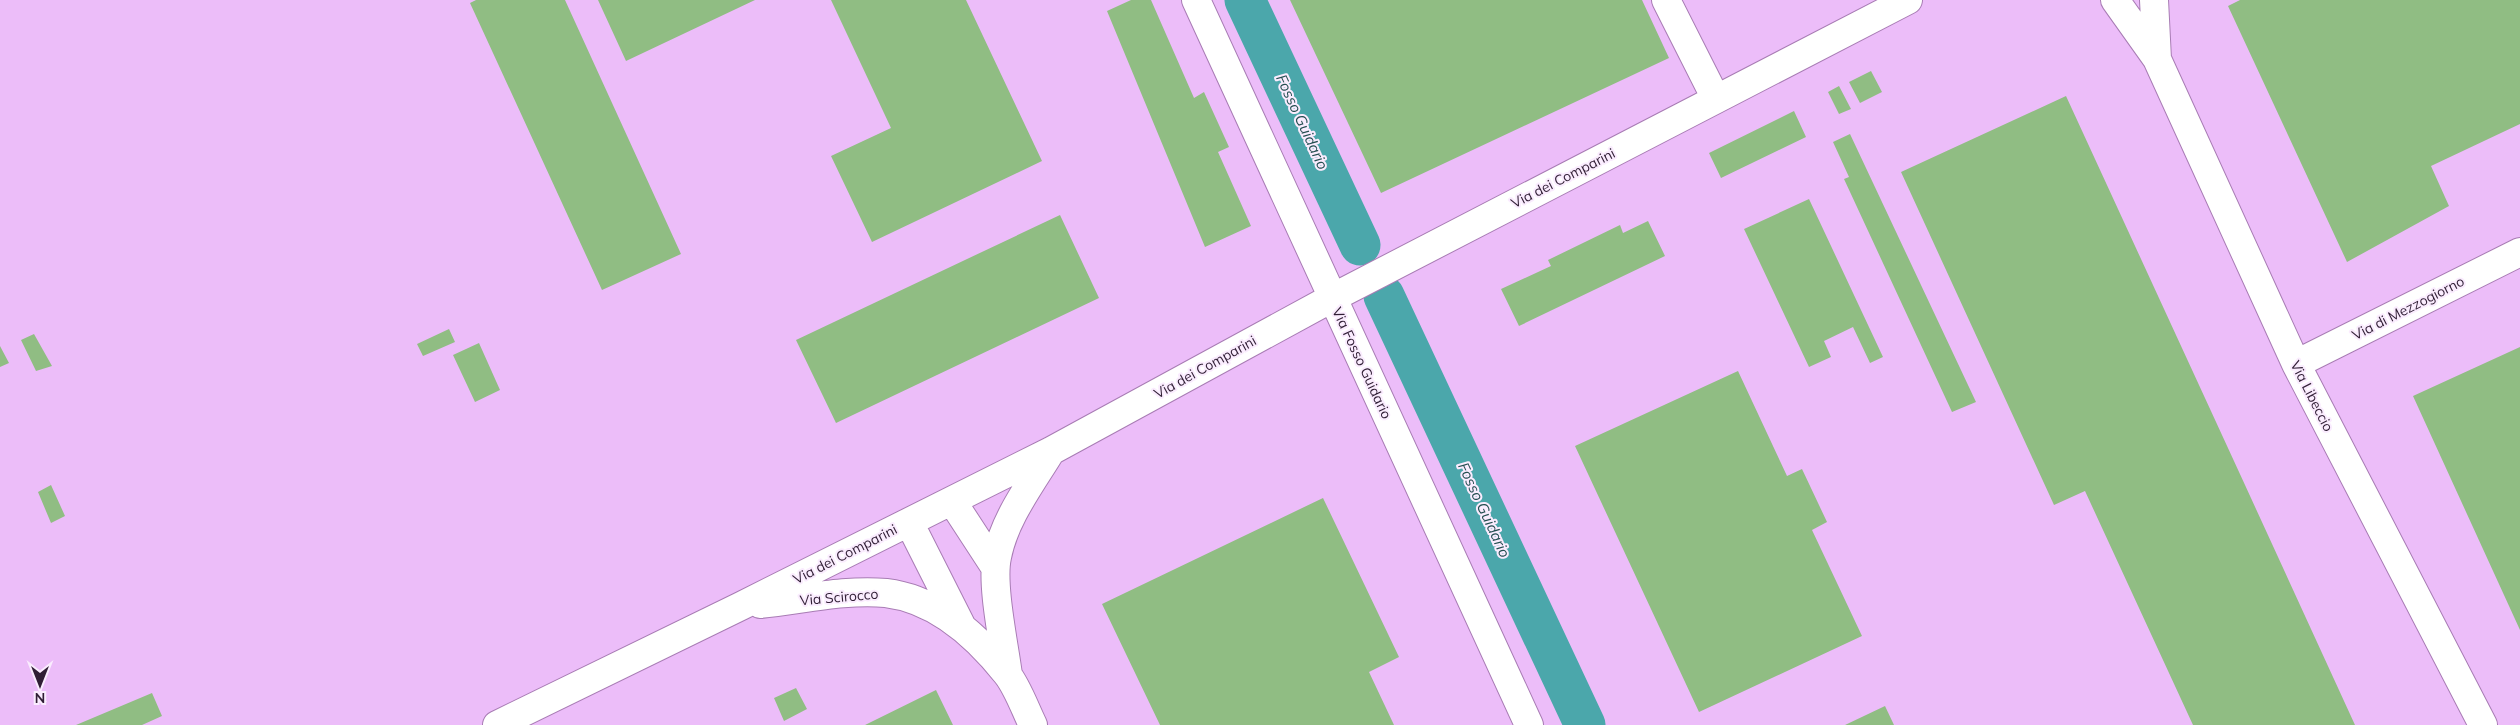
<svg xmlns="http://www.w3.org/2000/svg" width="2520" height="725" font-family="Mulish,sans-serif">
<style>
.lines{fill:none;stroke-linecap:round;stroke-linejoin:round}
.canal{stroke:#4ba7ab;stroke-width:41}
.building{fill:#90bd83}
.minor-casing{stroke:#a87cb4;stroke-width:30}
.minor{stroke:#fff;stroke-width:28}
.labels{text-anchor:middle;stroke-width:4;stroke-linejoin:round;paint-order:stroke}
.street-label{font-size:14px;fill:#301e35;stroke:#faecfe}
.water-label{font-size:15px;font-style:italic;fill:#254f51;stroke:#faecfe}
</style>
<rect width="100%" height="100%" fill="#ecbdf9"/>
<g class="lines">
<path class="canal" d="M1245 0 1360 245
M1384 296 1585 725"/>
</g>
<path class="building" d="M476 0H565L681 254 602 290 470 3Z
M598 0H755L626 61Z
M831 0H966L1042 161 872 242 831 156 891 128Z
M1131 0H1151L1194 98 1204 92 1229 147 1218 152 1251 226 1205 247 1107 11Z
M1290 0H1642L1669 58 1381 193Z
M2240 0H2520V124L2431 166 2449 206 2347 262 2228 6Z
M1871 71 1882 92 1860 103 1849 82Z
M1839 86 1851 109 1839 114 1828 92Z
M2066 96 2245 485 2355 725H2193L2085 491 2054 505 1901 172Z
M1794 111 1806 137 1721 178 1709 153Z
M1850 134 1976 402 1952 412 1844 179 1849 177 1833 142Z
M1809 199 1883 357 1870 363 1853 327 1824 341 1831 357 1809 367 1744 229Z
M1060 215 1099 298 836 423 796 340Z
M1648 221 1665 256 1519 326 1501 289 1551 266 1548 260 1620 225 1623 233Z
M449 329 455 342 423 356 417 344Z
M34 334 52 366 36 371 21 340Z
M479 343 500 390 475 402 453 355Z
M0 346 9 363 0 367Z
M2520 347V630L2413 396Z
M1738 371 1787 476 1802 469 1827 522 1812 530 1862 636 1699 712 1575 446Z
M51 485 65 516 51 523 38 492Z
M1323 498 1399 657 1369 672 1394 725H1160L1102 604Z
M796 688 807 709 784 721 774 698Z
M936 690 953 725H865Z
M152 693 162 716 142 725H76Z
M1885 706 1894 725H1845Z"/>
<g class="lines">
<defs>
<path id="minor" d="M1196 0 1529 725
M1666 0 1716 99
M2115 0 2157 59 2296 364 2483 725
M2154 0 2157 59
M2296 364 2520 252
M952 501 995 567
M909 522 961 625
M760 604C801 600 845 589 886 593 936 599 977 636 1007 674 1018 688 1025 709 1033 725
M1008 675C1004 644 991 584 997 557 1004 519 1031 484 1051 451
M497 725 741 606 1051 451 1332 298 1908 0"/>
</defs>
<use href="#minor" class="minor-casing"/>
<use href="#minor" class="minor"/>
</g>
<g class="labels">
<g class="street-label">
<text transform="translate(1563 178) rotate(-27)" y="5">Via dei Comparini</text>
<text transform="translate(2408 308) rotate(-27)" y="5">Via di Mezzogiorno</text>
<text transform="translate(1362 363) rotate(65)" y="5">Via Fosso Guidario</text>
<text transform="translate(1205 367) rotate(-29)" y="5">Via dei Comparini</text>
<text transform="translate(2312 396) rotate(63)" y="5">Via Libeccio</text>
<text transform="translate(845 554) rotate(-27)" y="5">Via dei Comparini</text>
<text transform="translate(839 597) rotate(-5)" y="5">Via Scirocco</text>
</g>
<g class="water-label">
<text transform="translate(1302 122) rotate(65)" y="5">Fosso Guidario</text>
<text transform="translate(1484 510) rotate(65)" y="5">Fosso Guidario</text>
</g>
</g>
<g transform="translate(40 685) rotate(180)" stroke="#faecfe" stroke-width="4" paint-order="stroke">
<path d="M0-4L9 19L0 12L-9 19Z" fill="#301e35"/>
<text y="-8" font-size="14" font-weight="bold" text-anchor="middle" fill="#301e35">N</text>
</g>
</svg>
